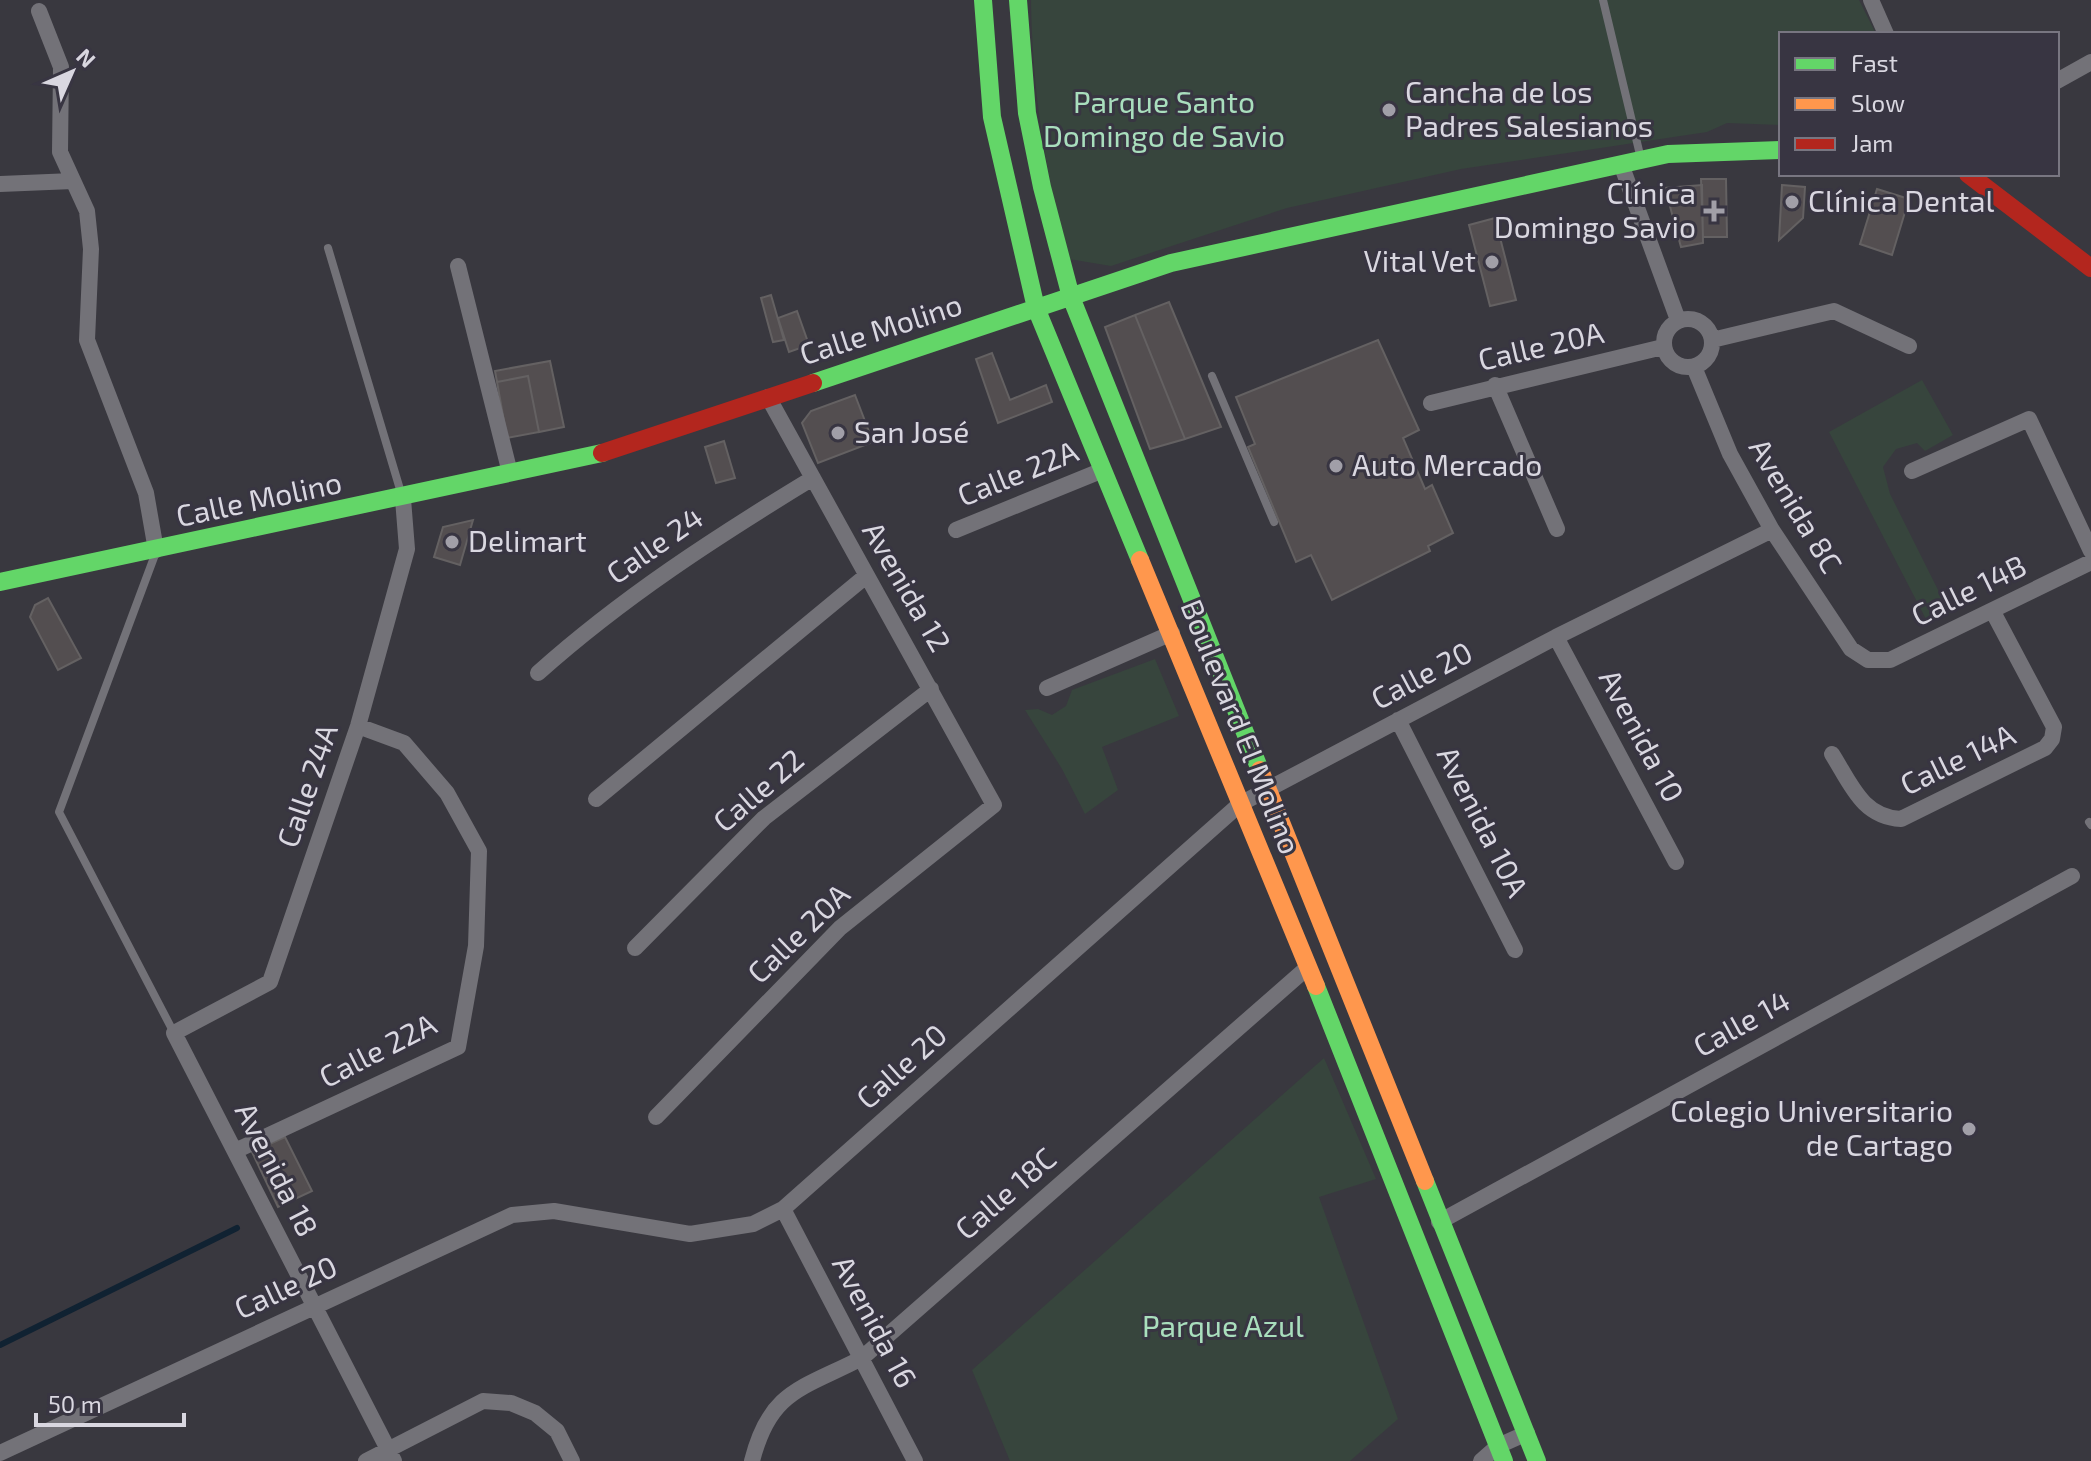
<svg xmlns="http://www.w3.org/2000/svg" width="2091" height="1461" font-family="'Exo 2',sans-serif">
<style>
.green{fill:#37453d}
.lines{fill:none;stroke-linecap:round;stroke-linejoin:round}
.stream{stroke:#102232;stroke-width:6}
.building{fill:#534e50;stroke:#646162;stroke-width:2}
.lane{stroke:#737278;stroke-width:8}
.street{stroke:#737278;stroke-width:16}
.fast{stroke:#63d668;stroke-width:18}
.slow{stroke:#ff974d;stroke-width:18}
.jam{stroke:#b3261e;stroke-width:18}
.poi-dot{fill:#a19fa8;stroke:#383542;stroke-width:3}
.labels{text-anchor:middle;stroke-width:6;stroke-linejoin:round;paint-order:stroke}
.poi-label{font-size:30px;fill:#d9d7e0;stroke:#383542;text-anchor:start}
.park-label{font-size:30px;fill:#a9debd;stroke:#383542}
.street-label{font-size:30px;fill:#d9d7e0;stroke:#383542}
</style>
<rect width="100%" height="100%" fill="#39383f"/>
<path class="green" d="M1031 0H1859L1876 34H1781V125L1727 123 1707 132 1461 169 1287 208 1111 266 1069 259C1045 174 1032 88 1031 0Z
M1922 380 1953 435 1925 451 1917 443 1896 449 1883 467 1890 494 1950 614 1928 623 1829 432Z
M1155 659 1179 716 1102 747 1118 790 1085 814 1062 769 1025 710 1038 709 1052 715 1066 706 1072 690Z
M1324 1058 1376 1179 1319 1197 1398 1419 1350 1461H1010L972 1370Z"/>
<g class="lines">
<path class="stream" d="M0 1345 237 1228"/>
</g>
<path class="building" d="M1701 179H1726L1727 237H1703Z
M1702 185 1703 243 1681 247 1665 188Z
M1782 185 1805 187 1803 218 1779 240Z
M1877 189 1909 199 1892 255 1860 244Z
M1495 218 1516 300 1490 306 1469 225Z
M771 295 784 340 773 342 761 298Z
M1169 302 1221 427 1185 439 1135 315Z
M797 311 809 345 789 352 778 318Z
M1135 315 1185 439 1150 449 1105 327Z
M1378 340 1419 430 1403 438 1425 489 1432 485 1453 533 1428 546 1430 551 1332 600 1311 555 1296 562 1248 447 1255 444 1236 397Z
M992 353 1010 400 1046 385 1052 402 998 423 976 359Z
M550 361 564 427 539 432 528 376 497 382 495 371Z
M528 376 539 432 507 438 497 382Z
M855 395 873 442 818 463 802 423 811 411Z
M724 441 735 478 716 483 705 447Z
M473 520 460 565 434 557 443 527Z
M48 598 81 658 58 670 30 617 35 605Z
M285 1137 312 1191 278 1207 252 1152Z"/>
<g class="lines">
<path class="lane" d="M1603 0 1641 159
M328 248 402 496
M1212 376 1274 522
M156 552 59 812 174 1033
M2089 822 2091 825"/>
<path class="street" d="M1871 0 1886 34
M39 11 61 67 60 152 87 211 91 249 87 340 146 493 156 550
M2057 81 2091 62
M1621 164 1678 320
M0 184 73 181
M458 266 510 473
M1664 343a24 24 0 1 1 48 0a24 24 0 1 1-48 0Z
M1712 340 1834 311 1909 346
M1694 367 1730 454 1772 530 1851 649 1868 660H1890L2091 562
M1495 385 1557 529
M1431 403 1663 347
M1912 471 2029 419 2091 551
M956 530 1103 470
M1556 637 1676 862
M538 673C623 597 716 537 813 478
M1047 688 1172 633
M1398 720 1515 950
M1832 754C1851 784 1862 817 1901 819L2045 748 2052 739 2054 727 1993 612
M596 799 866 576
M635 948 764 818 931 689
M656 1117 840 928 994 805 768 397
M235 1151 458 1047 476 946 479 851 447 793 404 743 358 726
M783 1209 915 1461
M1439 1222 2072 876
M0 1453 512 1215 554 1211 690 1234 753 1224 783 1209 1240 804 1556 637 1772 530
M366 1461 483 1401 511 1403 535 1413 557 1431 572 1461
M394 1461 174 1033 270 982 358 726 407 549 403 499
M752 1461C770 1390 802 1389 862 1358L1308 967
M1481 1461 1498 1446 1527 1433"/>
<path class="fast" d="M983 0 992 117 1036 308 1140 560
M1018 0 1027 113 1042 187 1071 297 1260 770
M813 383 1171 263 1668 154 1781 150
M0 582 602 453
M1316 986 1504 1461
M1425 1181 1537 1461"/>
<path class="slow" d="M1140 560 1316 986
M1260 770 1425 1181"/>
<path class="jam" d="M1968 174 2091 268
M602 453 813 383"/>
</g>
<g class="poi-dot">
<circle cx="1389" cy="110" r="8"/>
<circle cx="1792" cy="202" r="8"/>
<path d="M1710 199h8v8h8v8h-8v8h-8v-8h-8v-8h8z"/>
<circle cx="1492" cy="262" r="8"/>
<circle cx="838" cy="433" r="8"/>
<circle cx="1336" cy="466" r="8"/>
<circle cx="452" cy="542" r="8"/>
<circle cx="1969" cy="1129" r="8"/>
</g>
<g class="labels">
<g class="poi-label">
<text x="1405" y="103">Cancha de los<tspan x="1405" dy="34">Padres Salesianos</tspan></text>
<text x="1696" y="204" text-anchor="end">Clínica<tspan x="1696" dy="34">Domingo Savio</tspan></text>
<text x="1808" y="212">Clínica Dental</text>
<text x="1476" y="272" text-anchor="end">Vital Vet</text>
<text x="854" y="443">San José</text>
<text x="1352" y="476">Auto Mercado</text>
<text x="468" y="552">Delimart</text>
<text x="1953" y="1122" text-anchor="end">Colegio Universitario<tspan x="1953" dy="34">de Cartago</tspan></text>
</g>
<g class="park-label">
<text x="1164" y="113">Parque Santo<tspan x="1164" dy="34">Domingo de Savio</tspan></text>
<text x="1223" y="1337">Parque Azul</text>
</g>
<g class="street-label">
<text transform="translate(881 330) rotate(-18)" y="10">Calle Molino</text>
<text transform="translate(1541 347) rotate(-13)" y="10">Calle 20A</text>
<text transform="translate(1018 474) rotate(-22)" y="10">Calle 22A</text>
<text transform="translate(259 500) rotate(-12)" y="10">Calle Molino</text>
<text transform="translate(1795 506) rotate(59)" y="10">Avenida 8C</text>
<text transform="translate(655 546) rotate(-35)" y="10">Calle 24</text>
<text transform="translate(906 587) rotate(60)" y="10">Avenida 12</text>
<text transform="translate(1969 591) rotate(-26)" y="10">Calle 14B</text>
<text transform="translate(1422 676) rotate(-28)" y="10">Calle 20</text>
<text transform="translate(1240 727) rotate(68)" y="10">Boulevard El Molino</text>
<text transform="translate(1641 736) rotate(62)" y="10">Avenida 10</text>
<text transform="translate(1958 760) rotate(-26)" y="10">Calle 14A</text>
<text transform="translate(308 786) rotate(-71)" y="10">Calle 24A</text>
<text transform="translate(759 791) rotate(-41)" y="10">Calle 22</text>
<text transform="translate(1482 822) rotate(63)" y="10">Avenida 10A</text>
<text transform="translate(799 934) rotate(-44)" y="10">Calle 20A</text>
<text transform="translate(1742 1024) rotate(-29)" y="10">Calle 14</text>
<text transform="translate(378 1051) rotate(-27)" y="10">Calle 22A</text>
<text transform="translate(902 1067) rotate(-42)" y="10">Calle 20</text>
<text transform="translate(276 1170) rotate(63)" y="10">Avenida 18</text>
<text transform="translate(1006 1194) rotate(-41)" y="10">Calle 18C</text>
<text transform="translate(286 1288) rotate(-25)" y="10">Calle 20</text>
<text transform="translate(874 1322) rotate(62)" y="10">Avenida 16</text>
</g>
</g>
<rect x="1779" y="32" width="280" height="144" fill="#383542" stroke="#787681" stroke-width="2"/>
<rect x="1795" y="58" width="40" height="12" fill="#63d668" stroke="#787681" stroke-width="2"/>
<text x="1851" y="72" font-size="24" fill="#d9d7e0">Fast</text>
<rect x="1795" y="98" width="40" height="12" fill="#ff974d" stroke="#787681" stroke-width="2"/>
<text x="1851" y="112" font-size="24" fill="#d9d7e0">Slow</text>
<rect x="1795" y="138" width="40" height="12" fill="#b3261e" stroke="#787681" stroke-width="2"/>
<text x="1851" y="152" font-size="24" fill="#d9d7e0">Jam</text>
<g transform="translate(72 72) rotate(45)" stroke="#383542" stroke-width="6" paint-order="stroke">
<path d="M0-6L14 30L0 20L-14 30Z" fill="#d9d7e0"/>
<text y="-12" font-size="22" font-weight="bold" text-anchor="middle" fill="#d9d7e0">N</text>
</g>
<path d="M36 1413v12h148v-12" fill="none" stroke="#d9d7e0" stroke-width="4"/>
<text x="48" y="1413" font-size="24" fill="#d9d7e0" stroke="#383542" stroke-width="6" paint-order="stroke">50 m</text>
</svg>
